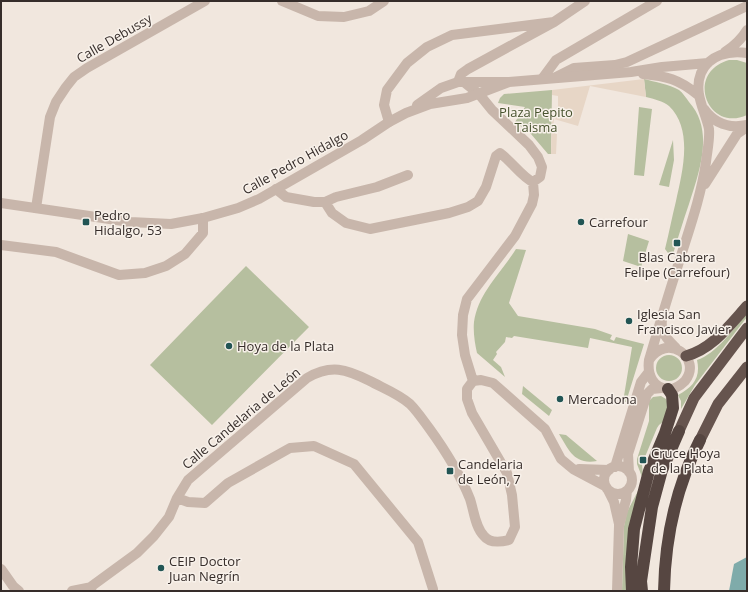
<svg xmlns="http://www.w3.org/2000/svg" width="748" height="592" font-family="'Open Sans',sans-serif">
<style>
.green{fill:#b6bf9f}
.plaza{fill:#e7d6c6}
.water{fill:#7fabaa}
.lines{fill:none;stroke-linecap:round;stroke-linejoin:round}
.minor{stroke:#c8b6ab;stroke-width:10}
.tertiary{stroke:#c8b6ab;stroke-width:10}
.trunk{stroke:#66544e;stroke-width:11}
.motorway{stroke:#564641;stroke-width:12}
.poi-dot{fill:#225554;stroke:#f8f1ea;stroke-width:1.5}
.labels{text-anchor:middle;stroke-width:3;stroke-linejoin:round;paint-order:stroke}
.street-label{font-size:13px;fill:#362d2a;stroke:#f8f1ea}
.park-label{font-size:13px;fill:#48532f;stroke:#f8f1ea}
.poi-label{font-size:13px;fill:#362d2a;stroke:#f8f1ea;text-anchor:start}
</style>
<rect width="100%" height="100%" fill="#f1e7de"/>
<path class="green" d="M729 60H737L747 63V115C708 133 684 73 729 60Z
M644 79C655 82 669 84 679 90 683 93 686 98 689 102 715 131 699 172 689 204 683 221 678 238 673 254L668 253 665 249C669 233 672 217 676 201 682 173 694 130 669 106 663 101 654 99 646 97Z
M552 90 551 154H548L531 134 515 122 525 107 498 103 500 98 504 94Z
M639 107 652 109 644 176 634 175Z
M673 140 674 160 669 187 659 185Z
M628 234 649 241 641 267 623 261Z
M516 249 526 250 509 303 518 316 595 329 612 335 610 339 614 341 616 337 644 344 626 402H623L632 347 590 338 588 348 514 336 512 338 506 337 505 342 496 352 497 354 493 360 501 367 505 377 477 353C475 344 473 332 474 322 478 293 501 273 516 249Z
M246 266 309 327 212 425 150 365Z
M747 314V317L695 385 681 409V401L678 395C693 387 701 378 697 360 716 354 733 329 747 314Z
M656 368a13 13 0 1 1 26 0a13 13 0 1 1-26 0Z
M523 386 552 410 549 416 522 394Z
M661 396 666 399 669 406 664 421 659 425 657 428 642 464 643 476 627 591H622L624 526 627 512 639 489 642 477 637 464V459L649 421V401L653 397Z
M559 434 566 435 597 461C574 465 569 450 559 434Z"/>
<path class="plaza" d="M644 79 646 97 590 86 578 126 554 119 553 132 557 134 556 154H551L552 115H558V96L552 95V90Z"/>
<path class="water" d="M747 557V591H729L734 564Z"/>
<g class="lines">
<path class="minor" d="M282 1 318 16 344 17 369 11 384 1
M554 78 574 68 615 65 627 62 747 6
M542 79 556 60 657 1
M458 82 461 74 468 69 554 22 585 1
M389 122 384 105 387 90 407 63 427 47 452 35 554 22
M276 189 286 197 314 202H325L336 197 377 187 408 175
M325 202 332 213 346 223 370 229 449 213 468 207 478 201 486 187 496 156 500 153C511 161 523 178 533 182L540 177 542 167 538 157 529 145 492 110 479 94 464 82
M36 208 50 117 56 102 66 87 74 77 87 68 205 1
M1 245 56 252 119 275 145 273 166 266 185 254 203 233V218
M473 381 465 355 462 335 463 315 467 299 515 236 532 204 534 195 533 182
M604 480a14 14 0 1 1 28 0a14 14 0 1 1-28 0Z
M615 467 641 382 648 373
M579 469 609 470
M629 472 628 454 647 394 652 389 662 388
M608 490 614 502 619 524
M177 498 188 502 205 503 228 483 290 448 314 446 354 464 418 542 433 589V591
M1 569 13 586 19 591
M72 591 92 587
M85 591 137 553 154 536 169 517 177 498 188 480 307 378C331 364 346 369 370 381 383 388 399 394 410 404 417 411 423 420 429 428 445 450 460 474 470 499 474 511 475 527 484 536 490 544 501 542 509 540L515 527 512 495 507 473 472 413 467 399V389L473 381 481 380 493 383 545 429 561 459 573 469 605 486
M617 591 619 526 626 500 627 491"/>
<path class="tertiary" d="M725 52C734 46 741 40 747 30
M643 74C666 76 679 79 698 95
M417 105 441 88 458 82H509L631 72 662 67 708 63
M704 109C714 123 729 129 747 125
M705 184 737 134 747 127
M1 203 130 222 171 224 203 218 238 208 259 199 362 140 389 122 406 113 430 104 467 98 509 82
M662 320C660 333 668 340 676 348
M649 360C667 332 703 358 685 381 681 385 675 389 669 389 653 389 647 374 649 360 659 326 669 292 680 259 690 227 701 196 706 162 707 152 710 139 709 129 705 110 693 93 701 73 709 55 729 50 747 53"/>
<path class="trunk" d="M686 356C712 349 729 326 747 306
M679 431 694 398 747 328
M700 440 718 404 747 367"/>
<path class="motorway" d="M632 591 631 567 634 529 649 471 665 433 673 408 672 395 668 389
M642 591 641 581 652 507 662 470 679 431
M664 591C665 539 676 487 700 440"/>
</g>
<g class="poi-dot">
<rect x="82" y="218" width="8" height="8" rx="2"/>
<circle cx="581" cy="222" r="4"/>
<rect x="673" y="239" width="8" height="8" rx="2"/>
<circle cx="629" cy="321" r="4"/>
<circle cx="229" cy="346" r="4"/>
<circle cx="560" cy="399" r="4"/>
<rect x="639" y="456" width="8" height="8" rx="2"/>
<rect x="446" y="467" width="8" height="8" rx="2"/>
<circle cx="161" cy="568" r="4"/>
</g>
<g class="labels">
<g class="street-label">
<text transform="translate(114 38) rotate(-30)" y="5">Calle Debussy</text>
<text transform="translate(295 162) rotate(-29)" y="5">Calle Pedro Hidalgo</text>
<text transform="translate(241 418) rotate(-40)" y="5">Calle Candelaria de León</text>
</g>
<g class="park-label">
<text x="536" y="117">Plaza Pepito<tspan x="536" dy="15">Taisma</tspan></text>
</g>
<g class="poi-label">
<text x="94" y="220">Pedro<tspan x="94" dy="15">Hidalgo, 53</tspan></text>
<text x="589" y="227">Carrefour</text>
<text x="677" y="262" text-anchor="middle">Blas Cabrera<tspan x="677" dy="15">Felipe (Carrefour)</tspan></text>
<text x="637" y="319">Iglesia San<tspan x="637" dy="15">Francisco Javier</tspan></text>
<text x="237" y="351">Hoya de la Plata</text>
<text x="568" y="404">Mercadona</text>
<text x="651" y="458">Cruce Hoya<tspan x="651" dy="15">de la Plata</tspan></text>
<text x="458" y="469">Candelaria<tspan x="458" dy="15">de León, 7</tspan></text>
<text x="169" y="566">CEIP Doctor<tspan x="169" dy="15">Juan Negrín</tspan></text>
</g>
</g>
<rect width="748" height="592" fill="none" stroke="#362d2a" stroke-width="4"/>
</svg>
